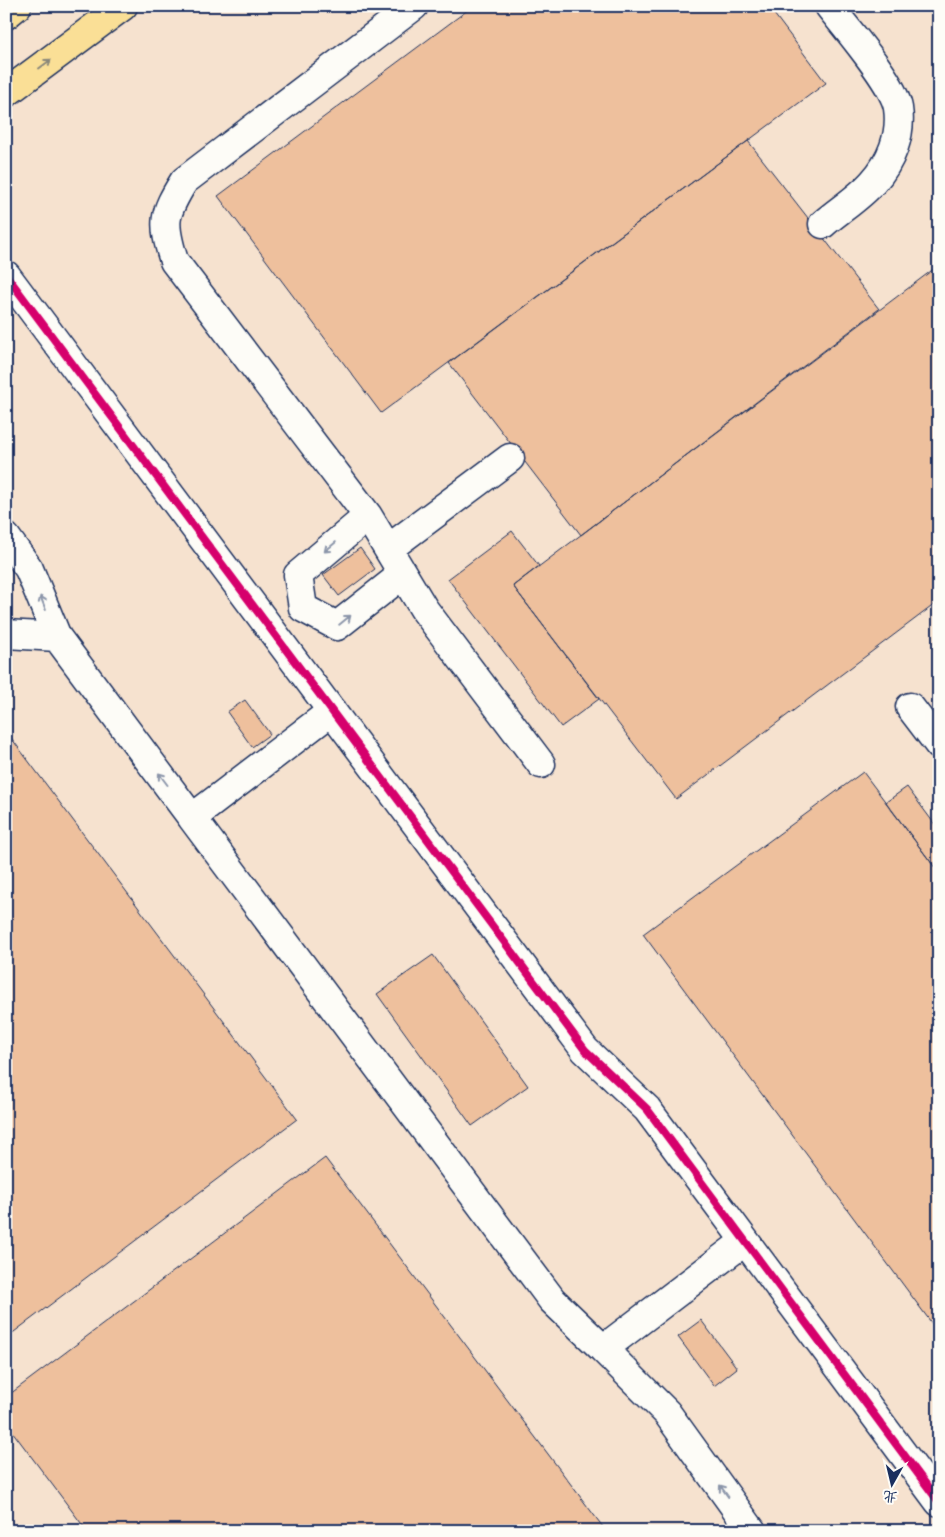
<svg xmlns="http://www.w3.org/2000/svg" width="945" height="1537" font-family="'Patrick Hand','LXGW WenKai TC',sans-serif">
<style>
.built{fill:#f6e2cf}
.building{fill:#eec09d;stroke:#1b2f5e}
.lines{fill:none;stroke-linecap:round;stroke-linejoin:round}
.minor-casing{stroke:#1b2f5e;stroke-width:31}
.major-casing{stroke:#1b2f5e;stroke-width:31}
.minor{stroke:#fdfcf7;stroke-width:28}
.major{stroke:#fadf96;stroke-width:28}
.cycleway-casing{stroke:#fdfcf7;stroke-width:11}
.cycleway{stroke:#d6006c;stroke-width:8}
.oneway{stroke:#8a877a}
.oneway2{stroke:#8c96aa}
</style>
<rect width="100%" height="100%" fill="#faf0e5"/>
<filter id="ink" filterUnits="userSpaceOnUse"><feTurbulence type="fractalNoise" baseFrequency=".02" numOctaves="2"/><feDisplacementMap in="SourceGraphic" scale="10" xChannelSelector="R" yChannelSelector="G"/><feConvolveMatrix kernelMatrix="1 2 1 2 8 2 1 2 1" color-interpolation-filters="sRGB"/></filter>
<g filter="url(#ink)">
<path class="built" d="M6 6H939V1531H6Z"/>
<path class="building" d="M473 6H768L826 83 381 413 218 196Z
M748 141 879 309 581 535 449 363Z
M939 265V601L676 799 513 586Z
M512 531 539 566 513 586 599 699 561 727 448 579Z
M360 548 375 569 339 596 323 575Z
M245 700 270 734 252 747 227 712Z
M6 731 297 1119 6 1338Z
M863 772 939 873V1333L643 934Z
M907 787 939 830V873L886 802Z
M433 955 528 1086 472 1126 377 994Z
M325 1158 606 1531H87L6 1423V1397Z
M701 1320 737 1368 714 1386 678 1337Z"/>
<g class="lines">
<defs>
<path id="minor" d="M414 6 184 181C163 215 162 222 174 261L368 516 424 609 541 764
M823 224C839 210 859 198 873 182 891 162 902 135 898 108 894 83 846 28 829 6
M6 275 585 1050 647 1109 939 1502
M6 537 29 569 57 637
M388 549 510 458
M303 608 298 575 368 516
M303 608 337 626 403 574
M6 634 57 637 192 818
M910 707 939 745
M332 711 192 818 552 1300 603 1349 745 1241
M603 1349 667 1413 752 1531"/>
<path id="major" d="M6 15 17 6
M6 93 123 6"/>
</defs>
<use href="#minor" class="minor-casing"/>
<use href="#major" class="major-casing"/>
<use href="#minor" class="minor"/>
<use href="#major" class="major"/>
<defs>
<path id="cycleway" d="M6 275 585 1050 647 1109 939 1502"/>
</defs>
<use href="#cycleway" class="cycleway-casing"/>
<use href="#cycleway" class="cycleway"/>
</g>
<defs><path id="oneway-shaft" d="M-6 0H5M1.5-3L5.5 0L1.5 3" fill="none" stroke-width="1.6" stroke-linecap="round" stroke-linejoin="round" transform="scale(1.25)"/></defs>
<use class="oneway" href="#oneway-shaft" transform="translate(45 64) rotate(-37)"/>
<g class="oneway2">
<use href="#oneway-shaft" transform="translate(330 547) rotate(140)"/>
<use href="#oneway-shaft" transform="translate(43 603) rotate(-112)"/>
<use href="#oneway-shaft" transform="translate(345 620) rotate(-39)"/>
<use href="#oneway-shaft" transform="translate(163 779) rotate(-127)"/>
<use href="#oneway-shaft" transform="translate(724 1491) rotate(-126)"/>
</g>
</g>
<rect width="945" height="1537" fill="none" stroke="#fdfcf7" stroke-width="25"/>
<rect x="12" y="12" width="920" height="1512" fill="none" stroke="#1b2f5e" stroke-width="2" filter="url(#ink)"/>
<g transform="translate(892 1484) rotate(188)" stroke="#fdfcf7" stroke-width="4" paint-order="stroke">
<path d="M0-4L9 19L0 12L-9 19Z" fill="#1b2f5e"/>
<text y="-8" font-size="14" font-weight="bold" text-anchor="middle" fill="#1b2f5e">北</text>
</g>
</svg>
